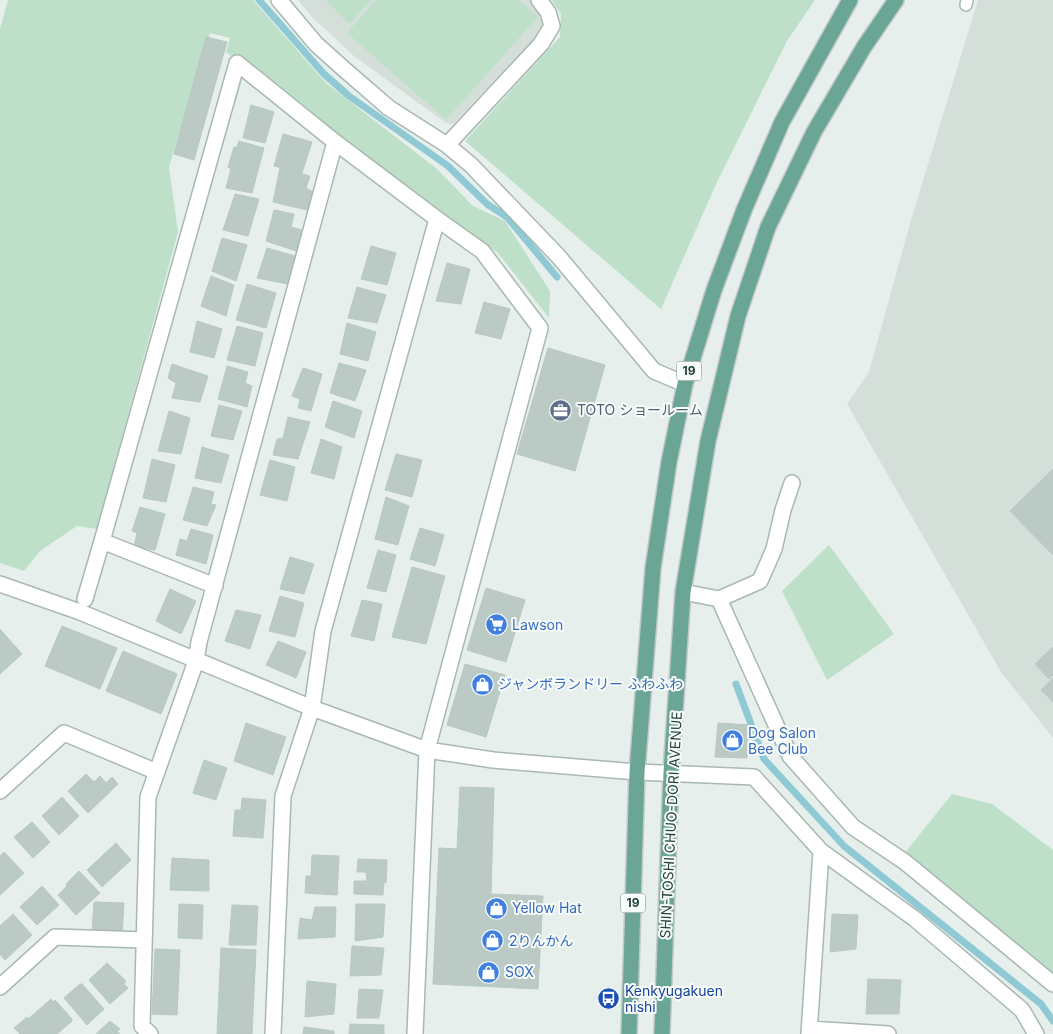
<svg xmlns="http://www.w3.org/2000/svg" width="1053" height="1034" font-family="Inter,'Noto Sans JP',sans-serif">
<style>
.built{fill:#d4dfda}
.green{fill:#bfe0c8}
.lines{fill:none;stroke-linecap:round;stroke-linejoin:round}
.stream{stroke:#8ec9d4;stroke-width:7}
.building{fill:#bbcac4;stroke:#b8c9c2}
.lane-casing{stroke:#a8b8b2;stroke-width:14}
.street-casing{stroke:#a8b8b2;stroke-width:18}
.primary-casing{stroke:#c2cac8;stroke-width:18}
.lane{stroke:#fff;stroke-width:11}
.street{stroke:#fff;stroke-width:15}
.primary{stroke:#6aa596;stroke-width:15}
.labels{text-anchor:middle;stroke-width:4;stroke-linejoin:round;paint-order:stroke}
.shield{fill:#f7fbf9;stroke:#637a73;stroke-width:1}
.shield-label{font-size:12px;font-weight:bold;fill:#24423a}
.service-label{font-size:14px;fill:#4e5e75;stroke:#f7fbf9;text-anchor:start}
.shop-label{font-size:14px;fill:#366cbe;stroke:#f7fbf9;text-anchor:start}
.street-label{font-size:14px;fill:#24423a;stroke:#f7fbf9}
.transit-label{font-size:14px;fill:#164399;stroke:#f7fbf9;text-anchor:start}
</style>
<rect width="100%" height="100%" fill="#e6efeb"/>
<path class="built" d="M298 0H531L544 17 545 27 453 124 446 123 355 57 310 15Z
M978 0H1053V738L1001 672 847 404 869 372 911 220Z"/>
<path class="green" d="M8 0H253L326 83 437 169 473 206 505 221 550 291 549 318 498 253 226 52 230 38 210 33 169 167 178 232 97 529 77 526 40 551 24 571 0 563V29Z
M326 0H371L349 24Z
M376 0H519L538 17 446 120 347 33Z
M552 0H815L787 41 717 182 661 309 465 141 560 37 561 14Z
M829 545 894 634 827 680 782 591Z
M952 794 992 804 1053 850V973L904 854Z"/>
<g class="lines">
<path class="stream" d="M259 0 324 74 349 96 448 166 487 204 507 217 557 277
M736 684 764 759 844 846 1041 1004 1053 1021"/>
</g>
<path class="building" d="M206 37 227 42 194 160 174 154Z
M251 105 274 112 265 143 243 138Z
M283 134 312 142 302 173 274 166Z
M239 141 264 148 252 193 226 188 231 169 228 167 234 147H237Z
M280 168 310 176 306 188 317 194 311 211 273 202Z
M235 194 259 199 248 236 223 230Z
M274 210 294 214 291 227 302 230 296 251 266 241Z
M222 238 247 245 236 281 212 271Z
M371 246 396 253 387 285 361 279Z
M267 248 295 256 288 284 257 278Z
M447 263 470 269 461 304 436 301Z
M211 276 234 285 226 316 201 306Z
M247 284 276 293 266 328 236 320Z
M357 287 386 295 377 323 348 318Z
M484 302 510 309 501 339 475 333Z
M197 321 222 329 214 358 190 352Z
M347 323 376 332 368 361 340 354Z
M237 326 263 333 255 366 227 360Z
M548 348 605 365 575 471 517 454Z
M339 363 366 370 355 401 330 393Z
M172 364 208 376 200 402 172 398 176 383 168 378Z
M227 366 248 372 245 383 252 386 247 407 218 399Z
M303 368 322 374 311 411 298 408 300 399 292 396Z
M333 401 362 411 354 438 325 427Z
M219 405 242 411 233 440 211 436Z
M169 411 190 418 181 454 158 451Z
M288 417 310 422 298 459 273 455 277 439 283 438Z
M321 439 342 447 334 479 311 473Z
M202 447 229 455 221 483 195 478Z
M396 454 422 460 412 497 385 490Z
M152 459 175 465 166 502 143 498Z
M270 460 295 467 287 501 260 495Z
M1053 469V555L1010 511Z
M193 487 214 492 211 504 216 505 207 526 183 520Z
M386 497 409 506 398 545 375 539Z
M140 507 165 514 155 550 134 547 137 533 132 531Z
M420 528 444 535 435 566 410 559Z
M191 529 213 535 206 564 176 555 180 539 187 541Z
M378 550 396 555 386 592 367 588Z
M290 557 314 564 304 594 280 589Z
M412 567 445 576 426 644 392 637Z
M486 588 525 600 506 662 467 650Z
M170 589 196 601 181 634 156 621Z
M280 596 304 603 295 637 269 631Z
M362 600 382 604 374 641 351 636Z
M236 610 261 615 250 649 225 641Z
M62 626 117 648 100 689 45 666Z
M0 629 22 654 0 674Z
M278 641 306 652 296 678 266 665Z
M1053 647V675L1049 679 1035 664Z
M123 651 177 674 161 714 106 691Z
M465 664 505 675 486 737 447 725Z
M1053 678V702L1041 690Z
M246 723 286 737 273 775 234 761Z
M718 723 749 725 747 758 715 757Z
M204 760 227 768 216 800 193 793Z
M86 774 94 782 100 776 106 783 112 777 118 784 88 813 68 791Z
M460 787 494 788 491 894 543 896 538 989 433 984 439 848 457 849Z
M62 797 79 816 59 835 42 816Z
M242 798 266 800 263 838 233 836 235 810H241Z
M32 822 50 842 33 858 14 837Z
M116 843 131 860 102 887 87 870Z
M4 852 24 873 0 895V856Z
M312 855 339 856 337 895 305 893 306 876H311Z
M172 858 209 860V891L170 890Z
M358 859 387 860 386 883 384 882 383 895 354 894V881H367L366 872H357Z
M79 871 100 893 76 915 58 895 67 886 66 884Z
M42 886 59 905 37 925 20 907Z
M94 902 124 903 122 933 92 931Z
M179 904 203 905 202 939 178 938Z
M356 904H385L383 937 355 941Z
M232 905 258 906 256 945H229Z
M315 907H336L335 937 298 939 300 918 312 920Z
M13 914 32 935 5 960 0 954V926Z
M832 914 858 915 856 949 830 952Z
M352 946 384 948 381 975 350 976Z
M221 948 256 950 252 1034H217Z
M155 949 180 950 177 1015 152 1014Z
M107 963 126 981 124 984 128 988 110 1004 89 980Z
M868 979 901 980 899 1014H866Z
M307 981 336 984 334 1014 305 1017Z
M80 984H82L104 1009 87 1025 64 998Z
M359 989 383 990 379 1018H357Z
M51 999 53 1002 55 1000 72 1019V1021L57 1034H20L14 1028 27 1017 28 1019Z
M110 1021 120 1029 117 1031 120 1034H96Z
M350 1024 384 1025V1034H349Z
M304 1027 334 1031V1034H303Z"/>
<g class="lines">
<defs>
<path id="lane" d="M966 5 967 0"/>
<path id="street" d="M279 0 316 44 345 70 389 108 447 145 471 165 559 257 654 371 685 384
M447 145 541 44 552 26 548 12 539 0
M0 584 80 612 312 708 427 750 493 760 637 772 754 777 821 851 915 919 1022 1010 1036 1034
M215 586 102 541 237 63 335 142 437 219 482 251 540 328 427 750 415 1034
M683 592 719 599 760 581 774 549 783 510 792 483
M85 599 102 541
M719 599 790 756 853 827 905 862 1053 984
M0 791 64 733 157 772
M0 987 55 937 144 940
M810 1029 888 1034
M150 1034 142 1026 148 797 196 661 199 642 335 142
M273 1034 283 796 312 708 323 631 437 219
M809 1034 821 851"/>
<path id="primary" d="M629 1034 637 772 653 568 669 462 685 384 714 290 744 210 782 122 850 0
M662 1034 671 773 683 592 708 441 738 316 768 227 814 132 864 47 896 0"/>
</defs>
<use href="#lane" class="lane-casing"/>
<use href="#street" class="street-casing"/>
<use href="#primary" class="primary-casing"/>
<use href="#lane" class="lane"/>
<use href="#street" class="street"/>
<use href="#primary" class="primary"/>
</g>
<defs>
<symbol id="office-disc" viewBox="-11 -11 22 22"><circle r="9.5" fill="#5c6f8a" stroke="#f7fbf9"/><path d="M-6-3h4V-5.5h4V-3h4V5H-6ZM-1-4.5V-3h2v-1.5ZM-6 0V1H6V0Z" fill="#fff"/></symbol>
<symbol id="supermarket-disc" viewBox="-11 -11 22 22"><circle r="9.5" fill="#3f7fe0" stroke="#f7fbf9"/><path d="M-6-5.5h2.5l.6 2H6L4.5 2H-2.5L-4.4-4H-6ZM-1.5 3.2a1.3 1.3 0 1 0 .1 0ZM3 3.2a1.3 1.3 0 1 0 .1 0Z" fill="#fff"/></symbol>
<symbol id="shop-disc" viewBox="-11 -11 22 22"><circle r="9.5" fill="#3f7fe0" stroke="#f7fbf9"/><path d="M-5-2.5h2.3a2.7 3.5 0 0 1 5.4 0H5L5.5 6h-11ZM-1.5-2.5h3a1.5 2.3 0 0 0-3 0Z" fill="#fff"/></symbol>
<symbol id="bus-disc" viewBox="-11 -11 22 22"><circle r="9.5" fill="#1a4fb4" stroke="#f7fbf9"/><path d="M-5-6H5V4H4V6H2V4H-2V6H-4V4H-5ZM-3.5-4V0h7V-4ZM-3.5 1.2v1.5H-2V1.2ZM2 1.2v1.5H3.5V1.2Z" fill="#fff"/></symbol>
</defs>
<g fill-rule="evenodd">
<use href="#office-disc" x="548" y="398" width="25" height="25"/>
<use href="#supermarket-disc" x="484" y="612" width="25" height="25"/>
<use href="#shop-disc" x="470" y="672" width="25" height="25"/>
<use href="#shop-disc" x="720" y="728" width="25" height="25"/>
<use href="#shop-disc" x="484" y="896" width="25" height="25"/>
<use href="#shop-disc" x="480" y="928" width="25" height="25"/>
<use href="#shop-disc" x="476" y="960" width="25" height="25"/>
<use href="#bus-disc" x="596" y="986" width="25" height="25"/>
</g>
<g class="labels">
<g class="shield">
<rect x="676.5" y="361.5" width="25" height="19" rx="4"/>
<rect x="620.5" y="893.5" width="25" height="19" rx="4"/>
</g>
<g class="shield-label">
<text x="689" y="375">19</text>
<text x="633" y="907">19</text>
</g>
<g class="service-label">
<text x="577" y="415">TOTO ショールーム</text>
</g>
<g class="shop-label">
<text x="512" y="630">Lawson</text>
<text x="498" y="689">ジャンボランドリー ふわふわ</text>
<text x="748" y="738">Dog Salon<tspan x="748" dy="16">Bee Club</tspan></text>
<text x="512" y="913">Yellow Hat</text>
<text x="509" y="946">2りんかん</text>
<text x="505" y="977">SOX</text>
</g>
<g class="street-label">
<text transform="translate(671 825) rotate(-87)" y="5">SHIN-TOSHI CHUO-DORI AVENUE</text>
</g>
<g class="transit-label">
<text x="625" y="996">Kenkyugakuen<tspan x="625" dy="16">nishi</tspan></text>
</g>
</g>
</svg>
